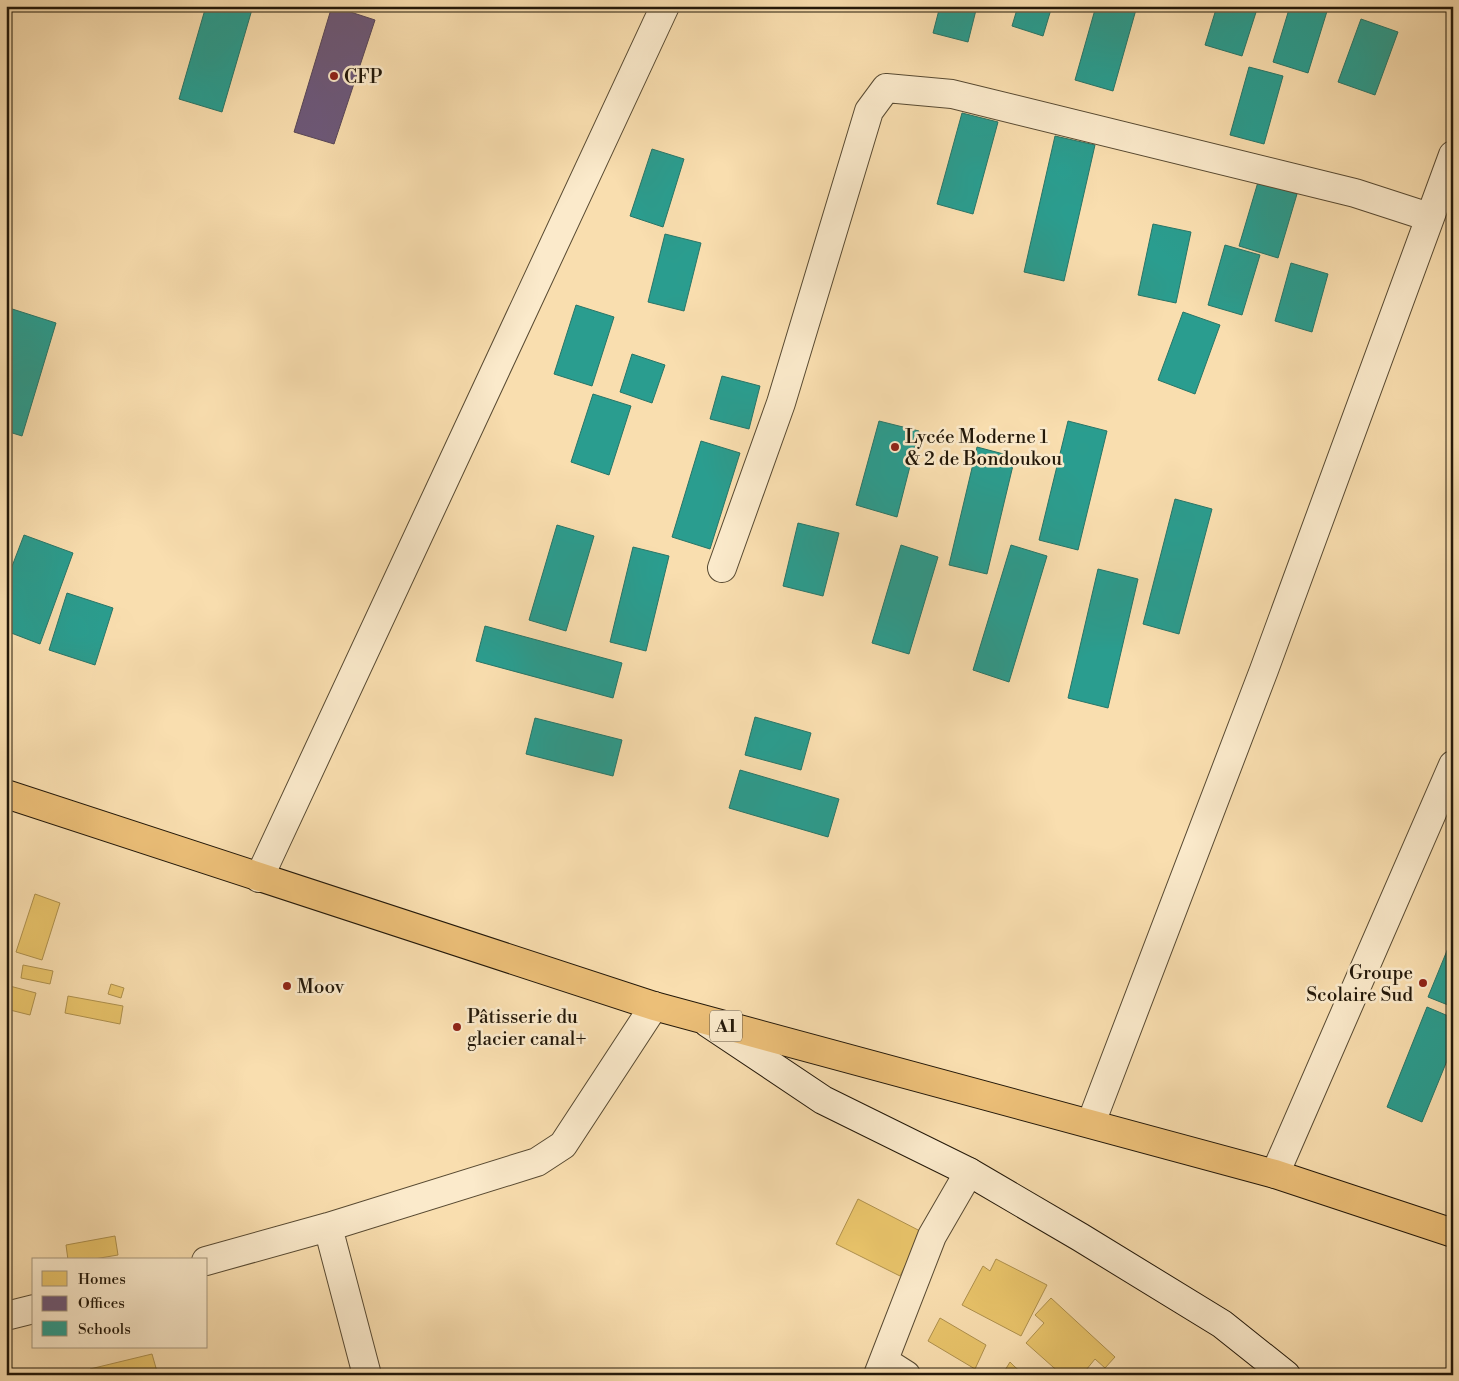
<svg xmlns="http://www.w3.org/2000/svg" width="1459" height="1381" font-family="'Libre Bodoni',serif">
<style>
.homes{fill:#e9c46a;stroke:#ae904d}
.offices{fill:#6d597a;stroke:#574658}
.schools{fill:#2a9d8f;stroke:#287567}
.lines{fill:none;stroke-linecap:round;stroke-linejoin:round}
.street-casing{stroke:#584a32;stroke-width:30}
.secondary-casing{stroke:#231809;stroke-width:30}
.primary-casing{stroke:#231809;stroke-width:30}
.street{stroke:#fbeacb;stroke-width:28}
.secondary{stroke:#fbeacb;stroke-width:28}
.primary{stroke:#ecbf78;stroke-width:28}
.poi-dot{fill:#8f2418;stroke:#fbeacb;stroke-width:2}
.labels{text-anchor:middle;stroke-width:5;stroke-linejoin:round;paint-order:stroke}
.shield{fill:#fbeacb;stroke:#645743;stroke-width:1}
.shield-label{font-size:18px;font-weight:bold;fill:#231809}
.poi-label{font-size:19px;fill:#231809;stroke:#fbeacb;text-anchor:start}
</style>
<rect width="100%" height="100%" fill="#f9deaf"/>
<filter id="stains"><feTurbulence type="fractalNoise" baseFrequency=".004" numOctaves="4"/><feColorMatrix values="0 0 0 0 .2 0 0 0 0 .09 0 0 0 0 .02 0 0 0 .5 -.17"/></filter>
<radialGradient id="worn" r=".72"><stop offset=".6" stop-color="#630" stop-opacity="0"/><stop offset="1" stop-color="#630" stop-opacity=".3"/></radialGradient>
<path class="homes" d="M35 894 60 903 42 960 16 952Z
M23 965 53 971 50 984 21 978Z
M111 984 124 988 121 998 108 994Z
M6 985 36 993 30 1015 6 1009Z
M68 996 123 1006 120 1024 65 1013Z
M858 1199 922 1232 900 1276 836 1244Z
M115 1236 118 1255 88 1260H68L66 1245Z
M996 1259 1047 1285 1021 1336 962 1305 983 1266 990 1271Z
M1051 1298 1115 1357 1105 1368 1095 1359 1082 1375H1062L1026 1343 1044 1323 1035 1315Z
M940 1318 986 1345 975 1369 928 1341Z
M152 1354 158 1375H91L90 1369Z
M1010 1362 1014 1366 1024 1375H1002Z"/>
<path class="offices" d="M332 6 375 20 334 144 294 132Z"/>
<path class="schools" d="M206 6H253L222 112 179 99Z
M940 6H977L968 42 933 33Z
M1018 6H1052L1043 36 1012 26Z
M1096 6H1137L1113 91 1075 80Z
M1217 6H1258L1242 56 1205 45Z
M1290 6 1328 8 1308 73 1273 62Z
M1361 19 1398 32 1375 95 1338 82Z
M1249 67 1283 76 1264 144 1230 135Z
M962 113 998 122 973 214 937 204Z
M1055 136 1095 145 1064 281 1024 272Z
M652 149 684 159 663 227 630 216Z
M1258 182 1297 194 1278 258 1239 246Z
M1153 224 1191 232 1176 303 1138 295Z
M665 234 701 243 684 311 648 302Z
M1225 245 1260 255 1242 315 1208 305Z
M1291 263 1328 274 1312 332 1275 321Z
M576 305 614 317 592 386 554 374Z
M6 307 56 323 22 436 6 431Z
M1183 312 1220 325 1195 394 1158 380Z
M632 354 665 365 652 403 620 392Z
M722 376 760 386 749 429 710 419Z
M593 394 631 406 609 475 571 462Z
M879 421 919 431 897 517 856 505Z
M1068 421 1107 431 1078 550 1039 540Z
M701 441 740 453 710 549 672 537Z
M977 447 1015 457 987 574 949 565Z
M1175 499 1212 509 1179 634 1143 624Z
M798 523 839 533 823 596 783 586Z
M557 525 594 536 566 631 529 620Z
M24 535 73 553 40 644 6 631V582Z
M901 545 938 557 909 654 872 643Z
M1011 545 1047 556 1009 682 973 670Z
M633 547 669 556 646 651 610 642Z
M1098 569 1138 579 1108 708 1068 698Z
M67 593 113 608 95 665 49 650Z
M485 626 622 663 613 698 476 661Z
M755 717 811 733 801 770 745 755Z
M535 718 622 740 613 776 526 754Z
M740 770 839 799 828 837 729 808Z
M1453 936V1007L1428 997Z
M1427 1007 1453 1018V1046L1422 1122 1387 1107Z"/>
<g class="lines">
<defs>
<path id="street" d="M722 568 781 403 869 111 886 88 952 94 1355 193 1429 217
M259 878 665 6
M1091 1123 1264 670 1453 155
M1275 1174 1453 765
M328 1227 367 1375
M206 1261 328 1227 537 1162 563 1145 654 1006
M6 1316 34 1309
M884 1361 906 1375
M878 1375 932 1236 969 1172"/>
<path id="secondary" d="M708 1023 823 1100 969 1172 1080 1237 1222 1324 1286 1375"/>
<path id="primary" d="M6 794 654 1006 1275 1174 1453 1233"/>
</defs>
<use href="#street" class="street-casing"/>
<use href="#secondary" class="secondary-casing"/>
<use href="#primary" class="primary-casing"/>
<use href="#street" class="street"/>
<use href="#secondary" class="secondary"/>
<use href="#primary" class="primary"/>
</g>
<g class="poi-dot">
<circle cx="334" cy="76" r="5"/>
<circle cx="895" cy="447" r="5"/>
<circle cx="1423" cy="983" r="5"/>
<circle cx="287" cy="986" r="5"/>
<circle cx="457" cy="1027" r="5"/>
</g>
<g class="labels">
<rect class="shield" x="710" y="1010.5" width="32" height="31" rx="4"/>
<g class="shield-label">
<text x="726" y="1032">A1</text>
</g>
<g class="poi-label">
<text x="344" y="83">CFP</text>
<text x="905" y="443">Lycée Moderne 1<tspan x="905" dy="22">&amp; 2 de Bondoukou</tspan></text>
<text x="1413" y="979" text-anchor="end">Groupe<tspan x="1413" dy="22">Scolaire Sud</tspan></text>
<text x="297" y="993">Moov</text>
<text x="467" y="1023">Pâtisserie du<tspan x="467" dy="22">glacier canal+</tspan></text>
</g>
</g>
<rect width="1459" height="1381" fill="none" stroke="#f9deaf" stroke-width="25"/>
<rect x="8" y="8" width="1444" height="1366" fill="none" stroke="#231809" stroke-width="2.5"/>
<rect x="12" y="12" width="1434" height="1356" fill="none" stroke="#231809"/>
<rect x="32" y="1258" width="175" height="90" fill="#fbeacb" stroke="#a5967d"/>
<rect x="42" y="1271" width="25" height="15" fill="#e9c46a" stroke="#a5967d"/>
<text x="78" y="1284" font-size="15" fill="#231809">Homes</text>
<rect x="42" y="1296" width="25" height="15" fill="#6d597a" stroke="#a5967d"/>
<text x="78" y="1308" font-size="15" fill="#231809">Offices</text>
<rect x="42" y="1321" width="25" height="15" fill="#2a9d8f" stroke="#a5967d"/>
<text x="78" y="1334" font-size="15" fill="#231809">Schools</text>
<rect width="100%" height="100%" filter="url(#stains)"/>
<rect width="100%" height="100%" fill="url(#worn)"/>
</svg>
